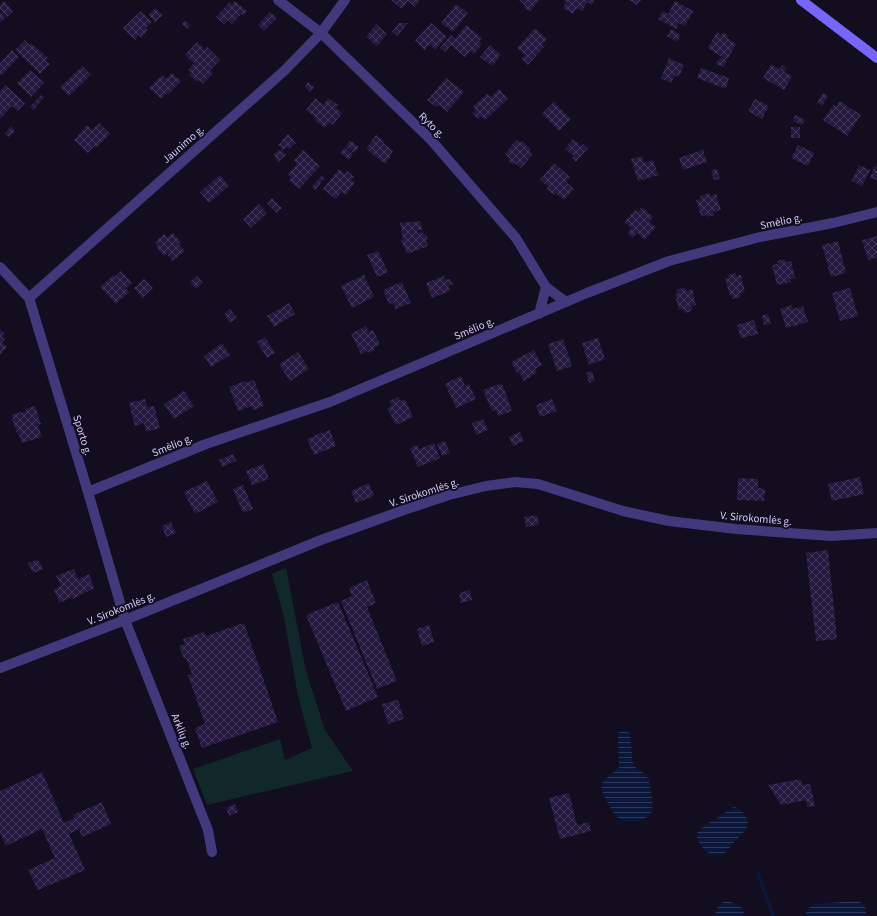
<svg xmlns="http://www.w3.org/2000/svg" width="877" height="916" font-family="'Source Sans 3',sans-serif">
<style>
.green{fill:#102829}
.water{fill:url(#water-rules)}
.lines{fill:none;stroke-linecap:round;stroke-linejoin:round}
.stream{stroke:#0a173b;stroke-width:3.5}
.building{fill:url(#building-cross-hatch)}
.street{stroke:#42397d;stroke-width:10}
.secondary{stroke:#7766fc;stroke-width:10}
.labels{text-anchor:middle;stroke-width:4;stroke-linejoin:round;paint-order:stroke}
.street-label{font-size:11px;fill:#d7ccfe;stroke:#120d1f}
</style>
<defs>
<pattern id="water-rules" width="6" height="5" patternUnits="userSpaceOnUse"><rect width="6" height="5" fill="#0a173b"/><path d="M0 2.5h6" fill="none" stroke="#2d3858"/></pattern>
<pattern id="building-cross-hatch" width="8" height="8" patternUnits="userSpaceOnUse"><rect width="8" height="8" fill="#251940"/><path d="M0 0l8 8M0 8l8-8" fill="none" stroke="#44395d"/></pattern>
</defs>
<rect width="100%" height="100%" fill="#120d1f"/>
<path class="green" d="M286 568 306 671 325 730 353 771 207 805 193 769 280 739 285 760 312 748 298 696 284 617 272 574Z"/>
<path class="water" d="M624 730 627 731 630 734 633 764C637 770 643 771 647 777 650 781 650 787 651 792 654 809 655 818 635 821 628 821 623 822 617 817 613 814 604 796 601 790L603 781 619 768 618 735 620 731Z
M734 807C740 808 747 816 748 822 749 829 742 834 738 838 734 842 730 848 726 852 712 862 700 848 696 835 702 825 711 822 721 816 726 813 729 809 734 807Z
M728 901C734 903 739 905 744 910L743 916H716L715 915C718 906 719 903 728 901Z
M859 901 866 908V916H805L808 909 813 904Z"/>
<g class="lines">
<path class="stream" d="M758 873 773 916"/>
</g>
<path class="building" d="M391 0H420L415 7 408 1 402 9Z
M519 0H539L530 12 524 7 525 5Z
M563 0H594L592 5 587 2 582 11 577 8 573 14 563 8 566 2Z
M629 0H641L637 5Z
M4 1 13 11 7 17 0 9V5Z
M235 1 247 11 243 16 241 14 232 24 228 20 224 24 216 17 230 2 232 4Z
M675 1 693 11 685 26 679 23 676 29 658 19 663 11 668 14Z
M456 4 468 13 453 32 441 23Z
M155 8 163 15 155 22 148 15Z
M141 11 152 22 146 28 148 30 141 38 139 35 135 40 123 28Z
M0 12 6 17 0 23Z
M270 12 277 18 264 31 258 25Z
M185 20 190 25 187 29 182 24Z
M399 23H408L397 36 392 32Z
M431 23 447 37 435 50 430 44 425 50 415 41Z
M376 24 387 34 377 46 366 37Z
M466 25 482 38 479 41 482 44 474 54 470 51 465 57 451 45 445 52 440 48 451 35 455 39Z
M535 28 547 39 542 45 544 47 528 65 522 59 525 55 517 48Z
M671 29 681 35 677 42 667 36Z
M717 32 721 35 723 32 729 36 727 38 736 44 727 60 708 48Z
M25 40 29 45 31 43 48 58 46 61 50 64 40 74 15 50Z
M197 42 205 50 207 47 220 60 210 70 213 73 203 84 199 80 197 82 189 75 192 73 188 70 194 63 185 55Z
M490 45 501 55 492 66 480 57Z
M12 50 19 57 2 75 0 74V63Z
M720 57 727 61 724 67 716 64Z
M669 58 684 65 679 77 675 75 671 83 661 78Z
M771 64 780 69 782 65 787 68 784 72 792 76 784 90 763 78Z
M82 66 91 75 69 96 60 87Z
M701 68 729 78 726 89 697 78Z
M30 70 44 83 31 97 17 83Z
M172 73 181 81 168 95 166 93 161 99 149 88 162 75 166 79Z
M446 78 464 92 447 112 439 105 436 107 427 100Z
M308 82 314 87 310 92 305 87Z
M5 85 25 103 18 111 12 106 0 119V91Z
M499 89 508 99 485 120 481 116 478 119 473 113 476 110 473 106 487 94 491 97Z
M823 93 828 96 822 106 817 102Z
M41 95 44 97 34 110 30 107Z
M315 98 323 105 328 98 338 105 336 108 342 113 333 125 330 122 325 128 314 120 316 118 306 110Z
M755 99 769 106 762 119 748 111Z
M840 101 861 115 847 136 823 120 834 104 836 106Z
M554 102 571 119 559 131 542 114Z
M795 115 805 120 802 125 793 121Z
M99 123 110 134 96 148 94 146 88 153 74 140 87 125 92 130Z
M11 126 15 131 9 137 5 133Z
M791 127H800V138H791Z
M288 134 296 143 289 149 286 147 283 150 278 145 282 142 281 141Z
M376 135 384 141 383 143 393 151 390 155 391 156 385 164 366 149Z
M573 139 581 146 583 144 588 148 576 162 572 158 574 156 565 149Z
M350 140 359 147 354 153 346 146Z
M516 140 520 143 522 141 531 149 529 151 533 154 521 168 515 163 513 165 508 161 510 159 505 154Z
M798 145 814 153 808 166 791 158Z
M345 147 353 154 349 160 340 153Z
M279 150 280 152 282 150 286 155 278 162 274 154Z
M303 150 320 166 299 189 289 180 291 178 288 174 297 164 294 160Z
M703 150 707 162 683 170 679 158Z
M642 156 644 163 653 160 658 175 638 181 631 159Z
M554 163 570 177 566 182 574 189 564 200 555 193 554 195 546 189 549 187 540 180Z
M859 165 870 170 862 186 852 181Z
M874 166 877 167V180L870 178Z
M339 169 345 174 347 171 354 177 352 180 355 182 346 195 342 192 336 199 323 189Z
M717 169 720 179 714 180 711 170Z
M220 175 229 186 209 203 200 192Z
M322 175 325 178 315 190 312 187Z
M709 193 710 196 716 194 721 210 713 212 714 215 707 217 706 215 701 216 696 200 701 199 700 196Z
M272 198 282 208 277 213 267 203Z
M259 204 267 213 251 228 243 219Z
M642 207 653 217 649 222 656 227 645 240 637 233 633 238 628 233 631 228 624 222 635 210 638 212Z
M421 221 422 230H417L418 233 422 231 424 235 426 234 428 239 426 240 428 246 407 254 401 240 403 239 400 223Z
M173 233 181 242 179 244 185 251 173 261 167 254 164 256 156 247 158 245 155 242 164 234 167 237Z
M877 236V258L868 260 862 240Z
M838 241 846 273 831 277 822 245Z
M378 251 388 272 377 277 367 255Z
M785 259 786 262 791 261 795 278 790 279 791 282 777 285 772 265 778 264 777 261Z
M121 271 132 283 126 288 129 292 116 304 100 287 113 275 115 277Z
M736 273V276L741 275 745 292 740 293 741 297 733 299 732 295 730 296 725 279 729 278 728 275Z
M364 275 374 297 352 308 341 286Z
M197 276 203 283 196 289 190 282Z
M444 276 445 280 450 279 453 284 448 286 450 291 432 298 426 283Z
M144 279 153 288 142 298 134 288Z
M402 282 411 303 396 309 393 303 389 304 383 290Z
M685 287 686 291 692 289 696 305 691 306 692 311 685 313 683 309 679 310 675 294 678 293 677 290Z
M850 288 858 316 840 321 832 293Z
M289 303 295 314 274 327 267 316Z
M792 305 793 309 803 306 808 322 786 328 780 309Z
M230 309 237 318 230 323 224 314Z
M768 314 771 324 764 325 762 316Z
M754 320 758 334 741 338 737 325Z
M366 326 369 332 373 330 380 344 374 348 375 350 369 353 368 351 361 354 351 334Z
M0 329 5 334 2 336 5 339 2 342 7 347 0 355Z
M265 337 275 353 267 358 257 342Z
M598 338 605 359 589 365 582 343Z
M563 339 572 366 557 371 548 344Z
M222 343 230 355 211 367 204 356Z
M534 350 542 365 535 369 537 373 524 381 519 372 517 373 511 362Z
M298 352 309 369 290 381 279 364Z
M592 371 595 381 589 383 586 373Z
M461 376 465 386 469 384 476 399 456 408 445 384Z
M254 380 264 406 253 410 251 406 238 411 229 387 245 381 246 383Z
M502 383 512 411 498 416 496 410 492 411 483 390Z
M184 391 194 406 174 419 164 404Z
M398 397 400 401 405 399 413 417 396 425 387 408 392 406 390 401Z
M145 399 147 407 154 406 160 428 146 432 144 423 135 426 129 403Z
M552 399 557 411 540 417 536 405Z
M35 406 41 424 38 425 42 437 22 443 18 432 17 433 11 415 26 411 25 409Z
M483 419 488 430 476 435 472 423Z
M330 430 336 446 314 455 307 439 323 432V433Z
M520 432 524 441 513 446 509 437Z
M445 441 450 453 442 456 437 444Z
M434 443 440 458 418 467 410 448 417 445 419 449Z
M233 454 236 461 222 467 219 460Z
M263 464 269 479 252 485 246 471Z
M860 477 864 494 832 501 828 484Z
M738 478 758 479V488L765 489 764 501 737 500Z
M207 481 218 502 195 514 184 492Z
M369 483 374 496 356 503 351 491Z
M243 485 253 509 243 513 233 489Z
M537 515 539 525 526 527 524 517Z
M171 522 176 533 166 537 162 526Z
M828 550 837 639 816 641 806 553Z
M38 559 43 569 33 573 28 563Z
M74 569 78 579 89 574 94 588 73 599 72 597 59 603 54 589 61 586 56 576Z
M367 580 376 603 367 607 397 681 377 689 341 601 352 596 349 588Z
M470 590 472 600 461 603 459 593Z
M338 602 378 697 346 711 306 615Z
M244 623 278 722 202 748 195 728 205 724 188 675 192 674 186 658 184 659 179 646 185 644 183 639 204 632 206 636Z
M429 625 434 642 422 646 417 629Z
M398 700 404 719 388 724 382 704Z
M42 772 64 823 74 818 73 815 102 802 111 824 82 837 79 829 69 834 85 870 38 890 28 870 55 858 42 829 6 846 0 833V791Z
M801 779 802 785 810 784 815 806 807 807 806 800 781 805 768 785Z
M569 793 577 825 589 822 591 831 560 839 549 798Z
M235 804 238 812 229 816 226 808Z"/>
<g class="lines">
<path class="street" d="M278 0 321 33 431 140 516 238 546 287 539 314
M0 267 29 298 88 492 125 620 208 830 212 852
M546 287 566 302
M29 298 284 71 321 33 345 0
M88 492 206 444 330 402 587 293 669 261 760 237 833 223 877 212
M0 668 125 620 321 540 404 510 449 495 486 486 515 482 538 484 623 511 669 521 736 529 831 536 877 533"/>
<path class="secondary" d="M801 0 877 58"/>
</g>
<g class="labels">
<g class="street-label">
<text transform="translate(432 125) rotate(45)" y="4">Ryto g.</text>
<text transform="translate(183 144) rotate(-41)" y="4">Jaunimo g.</text>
<text transform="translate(781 221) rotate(-12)" y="4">Smėlio g.</text>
<text transform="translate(474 328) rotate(-23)" y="4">Smėlio g.</text>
<text transform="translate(83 435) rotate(73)" y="4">Sporto g.</text>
<text transform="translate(172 445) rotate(-22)" y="4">Smėlio g.</text>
<text transform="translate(424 492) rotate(-18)" y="4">V. Sirokomlės g.</text>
<text transform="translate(756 518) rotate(5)" y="4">V. Sirokomlės g.</text>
<text transform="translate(121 608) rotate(-22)" y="4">V. Sirokomlės g.</text>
<text transform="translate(182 731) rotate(68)" y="4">Arklių g.</text>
</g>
</g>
</svg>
